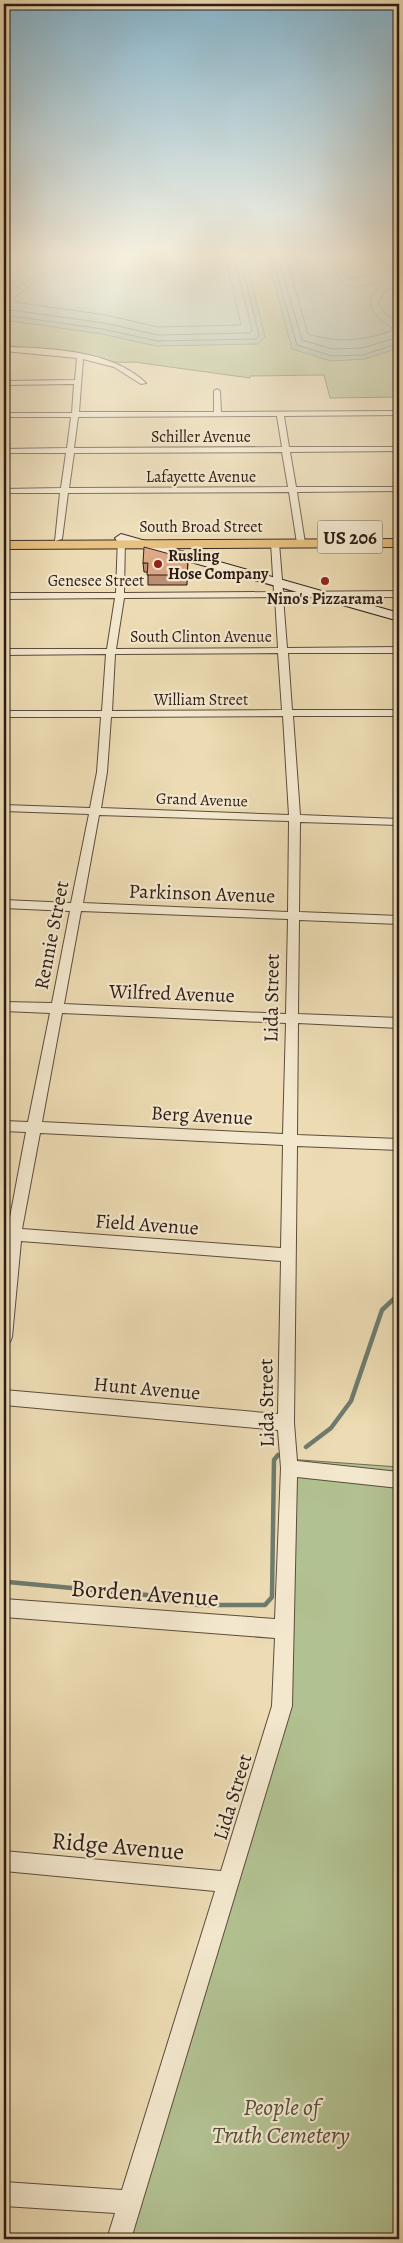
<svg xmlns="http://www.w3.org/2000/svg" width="403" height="2243" font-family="Alegreya,serif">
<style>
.green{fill:#b2c191;stroke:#706e54}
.water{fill:#99bba9;stroke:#6e7b6e}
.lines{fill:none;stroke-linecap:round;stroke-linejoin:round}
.shore{stroke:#636c60;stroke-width:1}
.stream{stroke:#6e7b6e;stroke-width:4.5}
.street-casing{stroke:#5d4c3d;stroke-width:2}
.secondary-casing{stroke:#2d1c16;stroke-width:2}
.primary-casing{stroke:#2d1c16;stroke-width:2}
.street{fill:#f3e8ce;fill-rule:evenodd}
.secondary{fill:#f3e8ce;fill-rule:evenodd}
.primary{fill:#e6be7a;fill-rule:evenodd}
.wall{fill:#bd8f72;stroke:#2d1c16}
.building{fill:#dca684;stroke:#2d1c16}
.poi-dot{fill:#8f2418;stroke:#f3e8ce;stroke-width:2}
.labels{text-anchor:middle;stroke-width:4.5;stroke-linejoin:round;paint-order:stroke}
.far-street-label{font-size:16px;fill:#2d1c16;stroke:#f3e8ce}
.far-poi-label{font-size:16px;font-weight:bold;fill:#2d1c16;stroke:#f3e8ce;text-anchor:start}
.shield{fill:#f3e8ce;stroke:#68594d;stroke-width:1}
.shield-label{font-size:19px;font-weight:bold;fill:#2d1c16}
.street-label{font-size:20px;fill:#2d1c16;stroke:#f3e8ce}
.near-street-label{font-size:24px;fill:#2d1c16;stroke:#f3e8ce}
.near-park-label{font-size:24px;font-style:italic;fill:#554e3b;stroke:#f3e8ce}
</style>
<rect width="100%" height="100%" fill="#ecdbb3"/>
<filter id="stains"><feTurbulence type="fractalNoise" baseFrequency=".004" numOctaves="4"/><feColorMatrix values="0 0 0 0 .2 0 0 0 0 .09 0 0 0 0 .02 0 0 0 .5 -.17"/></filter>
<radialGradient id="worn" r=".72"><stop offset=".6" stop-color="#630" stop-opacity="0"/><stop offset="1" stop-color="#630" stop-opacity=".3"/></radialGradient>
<path class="green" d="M4 253H399V397L330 398 324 375 250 376V378L134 362C91 365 48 346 4 346Z
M287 1459 399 1467V2239H120L281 1723Z"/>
<path class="water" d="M40 253H244L265 337 258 344 156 346 102 334 4 320V283Z
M266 253H351L353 268 399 257V296H396L389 303 399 311V348L364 359 331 361 292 349Z"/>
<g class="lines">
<path class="shore" d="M57 253 52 268 14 298V302L106 315 158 327 241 325 225 253
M271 253 297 345 332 356 363 355 399 343
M277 253 302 340 332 349 362 348 399 337
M285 253 308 334C338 343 362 341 391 331V327C380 320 366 311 372 296 374 291 378 287 380 282L357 287 345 285 335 271 332 253
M340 253 342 272 351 279 399 268
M346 253 348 269 353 273 399 262
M399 285 386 290 378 303 386 315 399 321
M4 286 9 285 41 260 43 253
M4 293C21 288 44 271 49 253
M4 309 104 323 158 335 250 333 252 330 233 253
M4 315 103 329 157 341 256 339 259 335 239 253"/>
<path class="stream" d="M306 1447 331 1428 351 1401 382 1310 399 1294
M8 1582 147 1595 198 1605H265L272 1597 274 1460 278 1455"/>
<defs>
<path id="street" d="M4 347C49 348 112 350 146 383L141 384 114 367 83 359 79 412H214V391L217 389 220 391 221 412 399 411V415L284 416 289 447H399V451L290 452 296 487H399V491L297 492 305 543 301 546 297 543 289 492 68 493 62 539 55 541 60 493H4V489L61 488 66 453H4V449L67 448 71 417H4V413H72L74 384 4 385V381L75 380 77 358 4 351ZM277 416 282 447 74 448 78 417ZM282 452 288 487 69 488 74 453Z
M118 536 125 538 124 593 274 592 271 543 275 540 279 543 283 592 399 591V597H283L287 648 399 647V653H288L292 710H399V716H293L300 815 399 819V825L300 822 299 912 399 916V924L299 920 298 1014 399 1018V1028L298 1023 297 1135 399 1139V1150L297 1146 294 1423 297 1461 399 1472V1488L297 1477 292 1706 131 2239H107L115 2213 4 2206V2182L122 2190 215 1891 4 1871V1851L221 1871 272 1706 275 1638 4 1617V1599L275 1619 281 1468 278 1430 4 1405V1390L278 1414 281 1261 21 1241 12 1337 10 1342 4 1344V1262L6 1240H4V1228H8L26 1132 4 1131V1121L28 1122 50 1013 4 1011V1002L52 1003 70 911 4 908V900L71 903 89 814 4 811V805L90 808 97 772 101 717H4V711H102L106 654 4 655V649H107L115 598 4 599V593H116ZM275 597 278 648 116 649 124 598ZM278 653 282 710 112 711 115 654ZM283 716 289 815 101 808 107 772 111 717ZM99 815 289 821 288 912 83 903ZM81 911 288 919 286 1014 64 1004ZM62 1013 286 1023 283 1134 42 1122ZM40 1133 283 1145 281 1248 22 1229Z"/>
<path id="secondary" d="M121 534 399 613V621L117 541 115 538Z"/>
<path id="primary" d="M399 539V547L4 549V541Z"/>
</defs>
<use href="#street" class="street-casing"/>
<use href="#secondary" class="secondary-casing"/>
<use href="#primary" class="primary-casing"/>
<use href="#street" class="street"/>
<use href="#secondary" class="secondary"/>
<use href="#primary" class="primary"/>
</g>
<path class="wall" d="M188 559 187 585H148V572H144L143 563Z"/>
<path class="building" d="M144 547 188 559 187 575H147L148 563H143Z"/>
<linearGradient id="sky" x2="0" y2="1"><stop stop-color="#88b7cf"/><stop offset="0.45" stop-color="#f6efdd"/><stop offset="1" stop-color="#f6efdd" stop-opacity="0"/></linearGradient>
<rect width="403" height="567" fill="url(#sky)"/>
<g class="poi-dot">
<circle cx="158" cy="564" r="5"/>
<circle cx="325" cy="581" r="5"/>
</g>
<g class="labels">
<g class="far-street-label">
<text x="201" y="442">Schiller Avenue</text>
<text x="201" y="482">Lafayette Avenue</text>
<text x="201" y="532">South Broad Street</text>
<text x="96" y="586">Genesee Street</text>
<text x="201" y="642">South Clinton Avenue</text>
<text x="201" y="705">William Street</text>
<text transform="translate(202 799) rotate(2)" y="6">Grand Avenue</text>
</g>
<g class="far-poi-label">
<text x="168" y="561">Rusling<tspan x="168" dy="18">Hose Company</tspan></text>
<text x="325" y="604" text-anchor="middle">Nino's Pizzarama</text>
</g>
<rect class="shield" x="317.5" y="520.5" width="65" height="33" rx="4"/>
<g class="shield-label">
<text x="350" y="544">US 206</text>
</g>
<g class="street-label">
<text transform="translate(202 893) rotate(2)" y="7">Parkinson Avenue</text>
<text transform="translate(51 935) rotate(-79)" y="7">Rennie Street</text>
<text transform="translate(172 993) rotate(2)" y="7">Wilfred Avenue</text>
<text transform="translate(271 998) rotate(-89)" y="7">Lida Street</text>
<text transform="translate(202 1115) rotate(3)" y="7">Berg Avenue</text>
<text transform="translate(147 1224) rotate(4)" y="7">Field Avenue</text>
<text transform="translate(147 1388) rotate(5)" y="7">Hunt Avenue</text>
<text transform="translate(266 1403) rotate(-91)" y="7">Lida Street</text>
<text transform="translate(232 1797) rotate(-73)" y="7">Lida Street</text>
</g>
<g class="near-street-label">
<text transform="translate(145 1593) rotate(4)" y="8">Borden Avenue</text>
<text transform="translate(118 1846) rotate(5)" y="8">Ridge Avenue</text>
</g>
<g class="near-park-label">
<text x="281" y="2115">People of<tspan x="281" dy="28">Truth Cemetery</tspan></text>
</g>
</g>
<rect width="403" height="2243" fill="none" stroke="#ecdbb3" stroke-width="20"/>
<rect x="5" y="5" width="393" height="2233" fill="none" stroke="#2d1c16" stroke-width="2.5"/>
<rect x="10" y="10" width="383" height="2223" fill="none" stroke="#2d1c16"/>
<rect width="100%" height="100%" filter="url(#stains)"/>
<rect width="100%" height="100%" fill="url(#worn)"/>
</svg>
